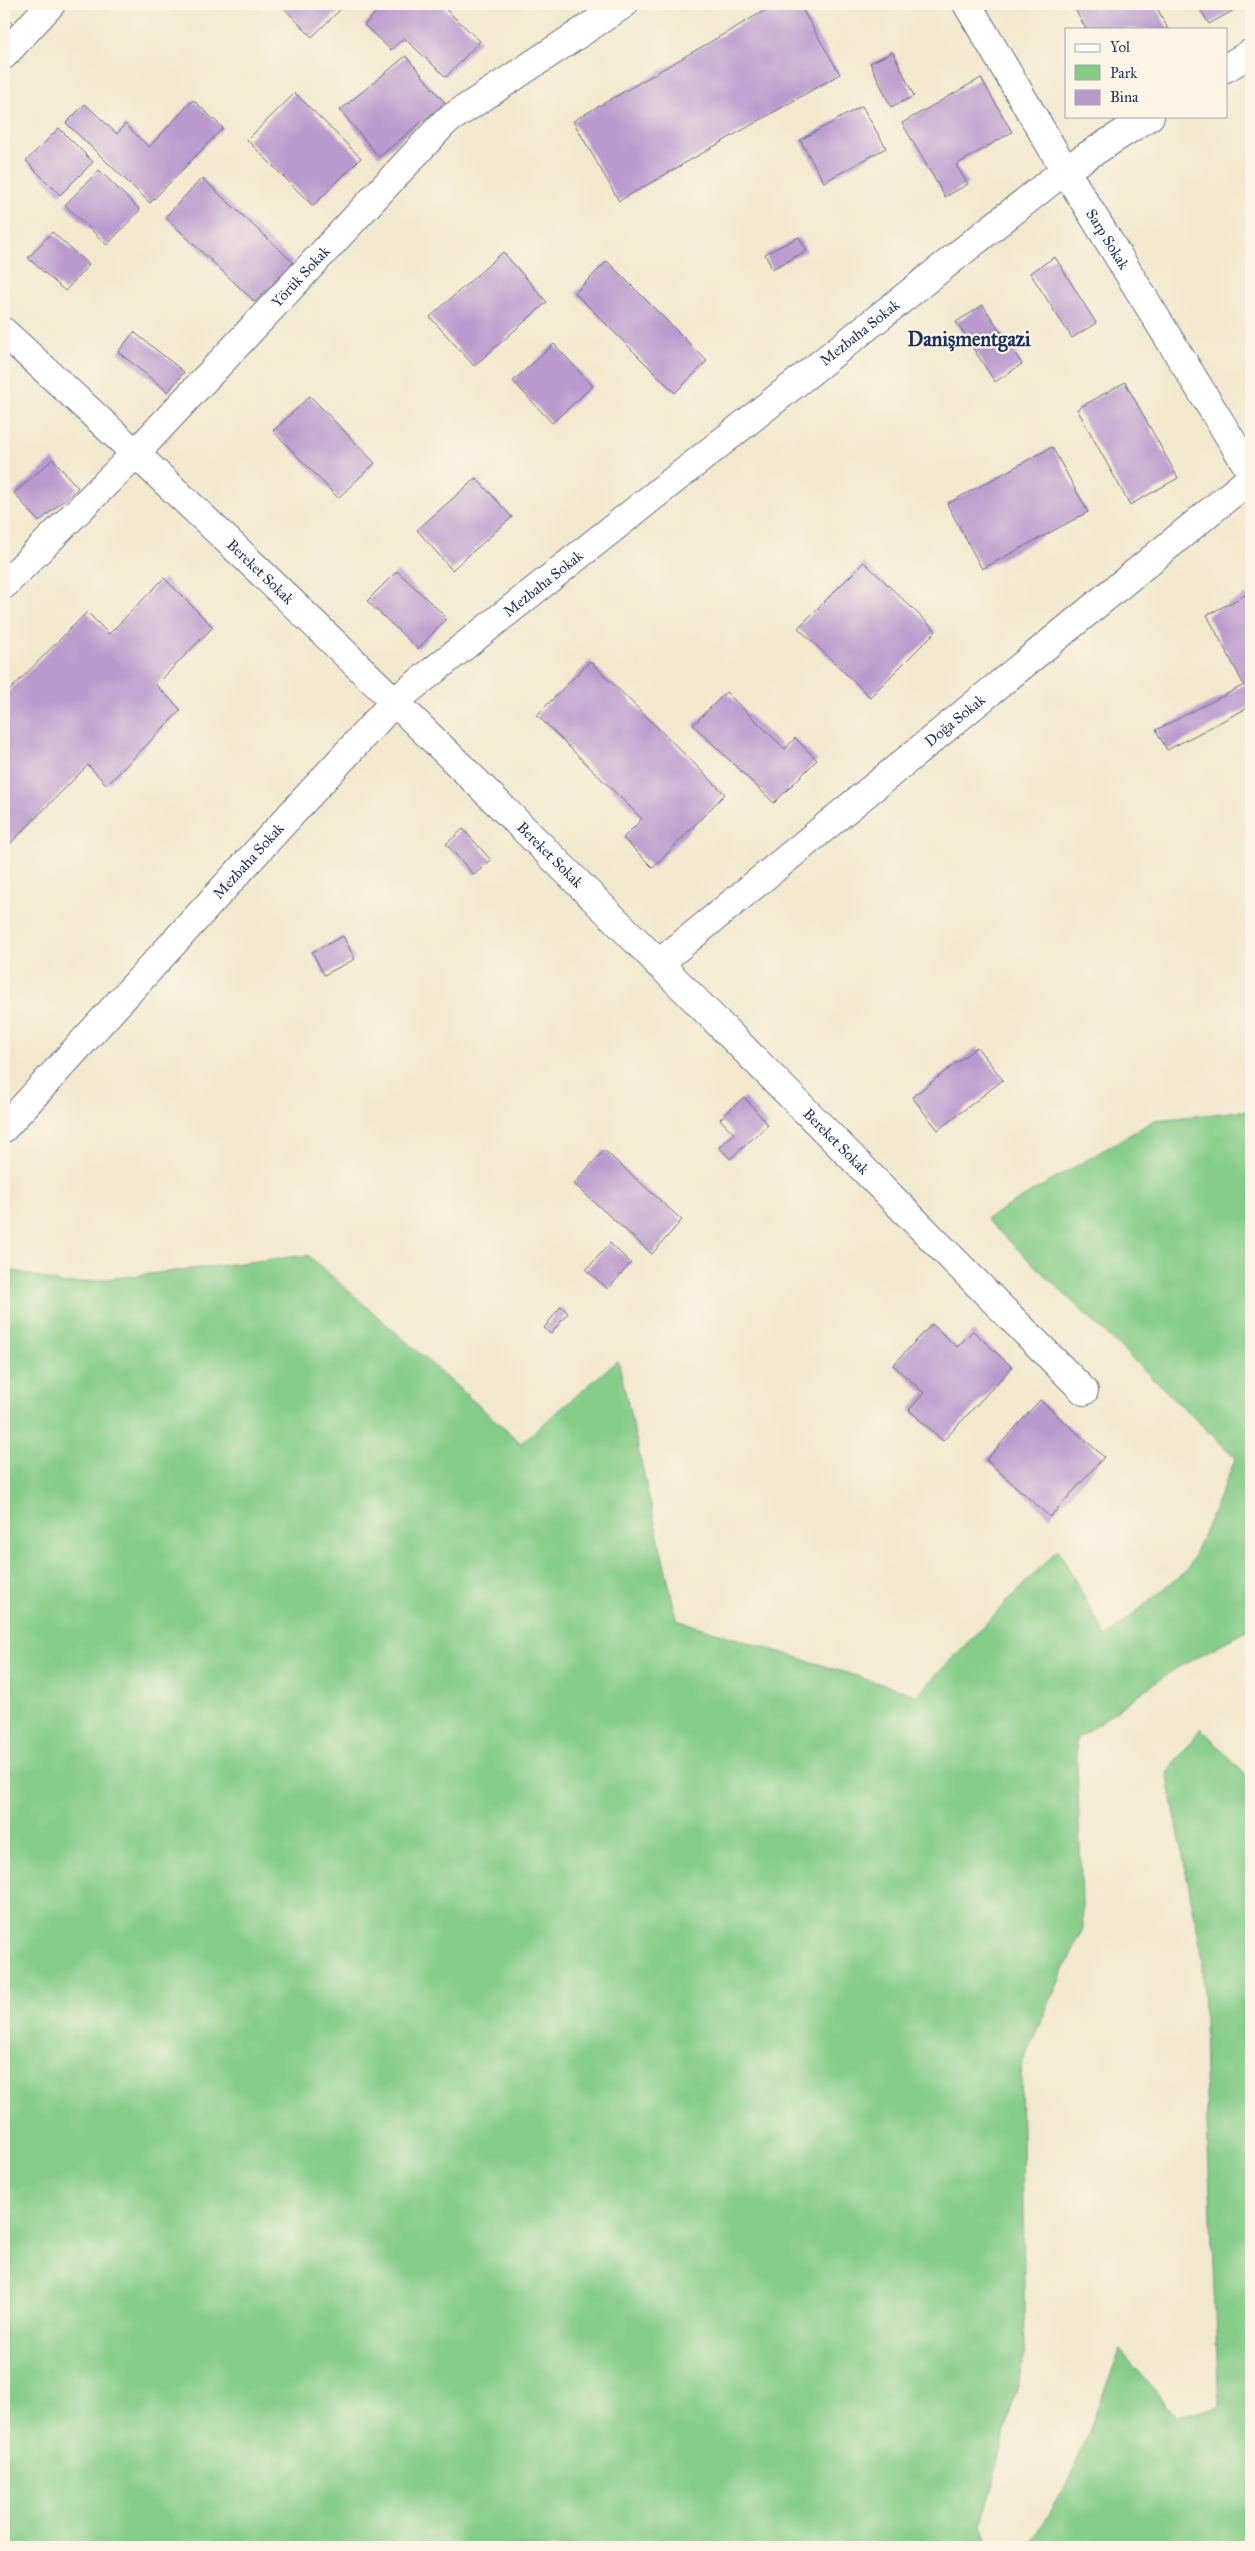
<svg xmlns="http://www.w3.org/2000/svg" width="1255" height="2551" font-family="'IM FELL Great Primer',serif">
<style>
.green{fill:#84cc88;stroke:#507e73}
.building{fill:#ba9ace}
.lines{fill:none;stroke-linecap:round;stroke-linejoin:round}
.street-casing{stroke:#667085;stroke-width:30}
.secondary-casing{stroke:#667085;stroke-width:30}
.street{stroke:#fff;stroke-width:28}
.secondary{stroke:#fff;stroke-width:28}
.labels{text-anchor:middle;stroke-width:4.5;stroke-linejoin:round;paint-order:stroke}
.street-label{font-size:15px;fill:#1b2f5e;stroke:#fcf5e5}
.district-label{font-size:20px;font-weight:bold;fill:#1b2f5e;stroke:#fcf5e5}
</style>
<rect width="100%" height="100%" fill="#fcf5e5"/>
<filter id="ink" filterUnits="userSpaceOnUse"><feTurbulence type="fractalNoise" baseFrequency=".02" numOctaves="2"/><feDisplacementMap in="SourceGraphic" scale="10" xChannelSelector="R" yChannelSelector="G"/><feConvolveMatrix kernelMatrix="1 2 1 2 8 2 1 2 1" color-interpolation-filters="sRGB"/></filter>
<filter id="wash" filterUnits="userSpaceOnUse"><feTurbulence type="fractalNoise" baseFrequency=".0096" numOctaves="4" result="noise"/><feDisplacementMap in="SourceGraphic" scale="20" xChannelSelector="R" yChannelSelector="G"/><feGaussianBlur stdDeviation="1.12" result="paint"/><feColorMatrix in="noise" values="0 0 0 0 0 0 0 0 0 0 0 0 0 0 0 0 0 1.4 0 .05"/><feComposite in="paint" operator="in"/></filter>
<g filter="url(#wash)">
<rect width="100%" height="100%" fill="#f2e8ce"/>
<path class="green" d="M1251 1110V1628L1175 1669 1076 1739 1083 1928 1021 2065 1025 2354 982 2524 990 2547H4V1268L65 1284 308 1255 521 1443 618 1360 677 1620 917 1695 1058 1549 1106 1637 1188 1569 1236 1458 986 1219 1155 1120Z
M1201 1728 1251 1781V2547H1030L1072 2475 1120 2350 1177 2416 1219 2407 1205 2074 1203 1960 1167 1773Z"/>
<g id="blocks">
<path class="building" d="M280 4H336L341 9 312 37Z
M384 4H440L480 41 446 77 404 38 391 50 364 25Z
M776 4H799L840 74 619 201 573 121Z
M1072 4H1155L1168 29H1086Z
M1197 4H1245L1209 24Z
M4 15 15 27 4 37Z
M893 52 914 96 891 107 870 63Z
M406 56 445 103 379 157 340 110Z
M981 78 1012 132 956 165 968 184 945 197 902 123Z
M295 93 361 158 313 206 247 140Z
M193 100 223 128 150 203 66 123 85 104 117 134 125 124 149 147Z
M862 106 886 148 824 182 800 140Z
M59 128 93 162 60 195 26 161Z
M99 170 140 210 107 245 65 205Z
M202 178 293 262 255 302 165 217Z
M52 232 89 265 65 291 28 258Z
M799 237 807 251 772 269 765 254Z
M503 252 547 302 474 366 430 317Z
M1055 257 1096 323 1072 338 1030 273Z
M607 261 707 361 675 393 575 293Z
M983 305 1022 364 995 382 956 322Z
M134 332 184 372 168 392 118 352Z
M554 344 593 386 552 423 513 381Z
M1125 382 1178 478 1130 505 1077 409Z
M310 396 375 463 338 498 273 431Z
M1052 447 1088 512 982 569 947 504Z
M53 459 78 488 39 522 14 493Z
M476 478 512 517 452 570 417 530Z
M864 562 936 631 870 697 798 628Z
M397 571 447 618 418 649 367 601Z
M164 578 213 627 156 685 181 710 107 785 88 765 4 850V696L87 612 109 634Z
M1251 592V706L1167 750 1156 730 1244 685 1207 615Z
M590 661 725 794 653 868 623 838 642 819 537 715Z
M726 692 785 749 795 738 817 760 774 803 693 725Z
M463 829 491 860 474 875 446 844Z
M343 936 355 959 324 975 312 952Z
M977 1047 1003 1080 938 1130 912 1097Z
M744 1097 768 1125 730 1159 719 1147 734 1134 720 1119Z
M604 1150 682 1220 652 1254 574 1184Z
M610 1243 631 1263 608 1289 586 1270Z
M561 1306 568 1313 551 1334 544 1328Z
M932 1324 957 1347 973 1331 1012 1367 943 1441 909 1410 924 1393 893 1365Z
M1040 1400 1104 1457 1050 1517 986 1460Z"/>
</g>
</g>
<g filter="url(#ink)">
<use href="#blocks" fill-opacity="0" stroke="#667085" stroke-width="1"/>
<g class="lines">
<defs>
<g id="street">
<path id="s1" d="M967 4 1065 170 1251 472"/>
<path d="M4 55 51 4"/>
<path id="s2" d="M4 332C377 672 728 1034 1084 1391"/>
<path id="s3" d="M4 585 136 453 445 122 624 4"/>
<path id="s4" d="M658 964 1251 478"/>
</g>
<g id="secondary">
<path d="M1226 68 1251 53"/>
<path id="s5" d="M4 1128 395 701 1065 170 1150 116"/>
</g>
</defs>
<use href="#street" class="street-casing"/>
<use href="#secondary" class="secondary-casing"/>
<use href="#street" class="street"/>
<use href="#secondary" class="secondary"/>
</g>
</g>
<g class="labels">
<g class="street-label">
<text dy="5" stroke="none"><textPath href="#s1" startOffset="274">Sarp Sokak</textPath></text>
<text dy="5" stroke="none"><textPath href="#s3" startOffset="428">Yörük Sokak</textPath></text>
<text dy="5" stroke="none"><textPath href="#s5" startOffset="1172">Mezbaha Sokak</textPath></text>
<text dy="5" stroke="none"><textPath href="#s2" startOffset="351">Bereket Sokak</textPath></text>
<text dy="5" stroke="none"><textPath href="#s5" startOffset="768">Mezbaha Sokak</textPath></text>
<text dy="5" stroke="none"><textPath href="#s4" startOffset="384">Doğa Sokak</textPath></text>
<text dy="5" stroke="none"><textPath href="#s2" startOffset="756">Bereket Sokak</textPath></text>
<text dy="5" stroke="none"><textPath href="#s5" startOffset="362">Mezbaha Sokak</textPath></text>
<text dy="5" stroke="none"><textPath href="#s2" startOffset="1161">Bereket Sokak</textPath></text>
</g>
<g class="district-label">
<text x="969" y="346">Danişmentgazi</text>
</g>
</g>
<rect width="1255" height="2551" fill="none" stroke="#fcf5e5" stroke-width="20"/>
<rect x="1065" y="28" width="162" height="90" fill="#fcf5e5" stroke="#a2a6af"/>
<rect x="1075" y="44" width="25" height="8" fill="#ffffff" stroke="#a2a6af"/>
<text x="1110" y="52" font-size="15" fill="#1b2f5e">Yol</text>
<rect x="1075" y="65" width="25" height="15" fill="#84cc88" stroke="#a2a6af"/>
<text x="1110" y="78" font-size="15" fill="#1b2f5e">Park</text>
<rect x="1075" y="90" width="25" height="15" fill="#ba9ace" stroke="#a2a6af"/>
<text x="1110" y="102" font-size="15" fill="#1b2f5e">Bina</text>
</svg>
